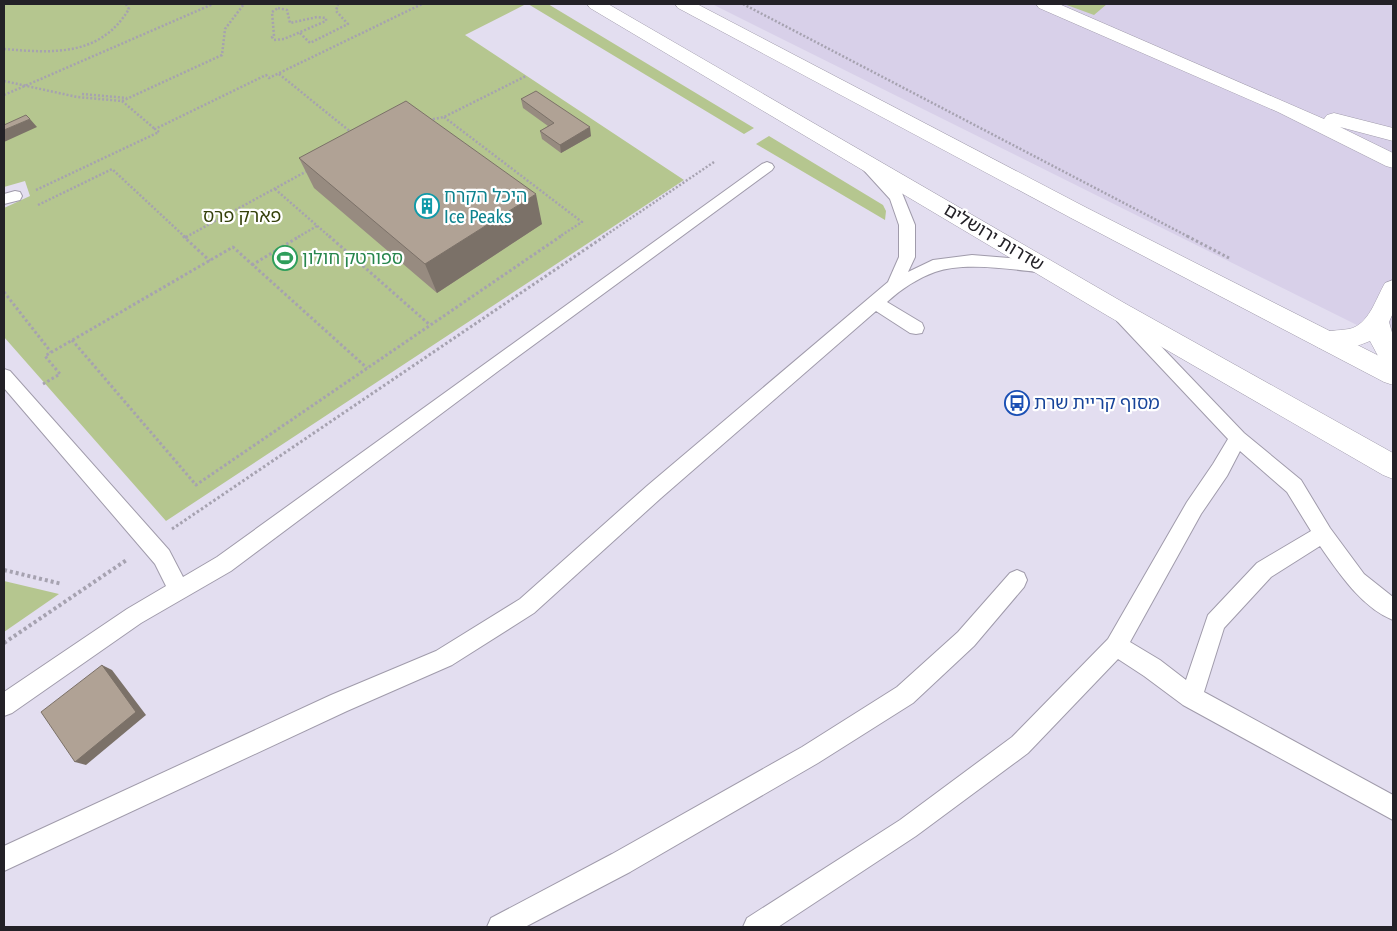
<svg xmlns="http://www.w3.org/2000/svg" width="1397" height="931" font-family="'Fira Sans Condensed','Noto Sans Hebrew',sans-serif">
<style>
.built{fill:#d8d0e9}
.green{fill:#b5c68f}
.lines{fill:none;stroke-linecap:round;stroke-linejoin:round}
.service-casing{stroke:#a09bab;stroke-width:2}
.minor-casing{stroke:#a09bab;stroke-width:1}
.secondary-casing{stroke:#a09bab;stroke-width:1}
.path-far2{stroke:#a6a2b0;stroke-width:2.5;stroke-dasharray:2 2;stroke-linecap:butt}
.path-far1{stroke:#a6a2b0;stroke-width:3;stroke-dasharray:2.5 2.5;stroke-linecap:butt}
.path{stroke:#a6a2b0;stroke-width:4;stroke-dasharray:3 3;stroke-linecap:butt}
.service{fill:#fff;fill-rule:evenodd}
.minor{fill:#fff;fill-rule:evenodd}
.secondary{fill:#fff;fill-rule:evenodd}
.wall{fill:#978b80}
.shaded-wall{fill:#7b7168}
.building{fill:#b0a295;stroke:#7b7168}
.labels{text-anchor:middle;stroke-width:4.5;stroke-linejoin:round;paint-order:stroke}
.culture-label{font-size:18px;fill:#0d838f;stroke:#fff;text-anchor:start}
.park-label{font-size:18px;fill:#35410b;stroke:#fff}
.street-label{font-size:18px;fill:#232127;stroke:#fff}
.leisure-label{font-size:18px;fill:#27864d;stroke:#fff;text-anchor:start}
.transit-label{font-size:18px;fill:#164399;stroke:#fff;text-anchor:start}
</style>
<rect width="100%" height="100%" fill="#e3def0"/>
<path class="built" d="M712 4H1393V344L1375 334Z"/>
<path class="green" d="M4 4H526L465 35 684 180 166 521 4 337V208L30 196 25 181 4 187Z
M528 4H548L754 128 744 134Z
M1064 4H1107L1094 15Z
M769 136 883 205 886 211 885 220 756 144Z
M4 581 59 594 4 632Z"/>
<g class="lines">
<defs>
<path id="service" d="M866 160 871 162 902 193 915 225V257L908 272 933 260 972 255 1046 261 1052 263 1054 267 1052 271 1046 273C1015 270 965 261 935 272 918 278 900 290 887 302L922 323 924 328 922 333 916 334 910 333 876 311 661 498 534 613 452 665 347 711 4 871V846L331 695 436 651 520 599 647 486 888 282 899 257V225L890 199 859 165 861 162Z
M767 162 772 164 774 167 772 170 501 369 231 571 141 623 12 713 4 716V692L127 609 166 586 155 564 4 388V369L10 371 169 550 183 577 217 557 762 164Z
M15 191 20 192 22 196 20 200 4 204V194Z
M1123 311 1129 313 1244 433 1301 480 1330 528 1364 574 1393 597V620C1361 607 1339 573 1320 546L1271 577 1224 628 1204 692 1393 795V820L1183 705 1144 676 1118 659 1028 753 916 836 778 927H743L747 918 900 820 1012 737 1108 639 1187 502 1213 464 1228 439 1117 321 1115 317 1117 313ZM1240 451 1287 492 1311 531 1257 563 1208 615 1186 680 1160 660 1130 642 1201 514 1227 476Z
M1017 570 1024 573 1027 580 1024 587 974 646 913 703 818 763 630 872 525 927H487L491 918 612 854 802 747 897 687 958 632 1010 573Z"/>
<path id="minor" d="M1036 4H1059L1324 119 1327 115 1334 113 1393 128V141L1340 127 1393 153V168L1386 166 1278 112 1039 8Z
M1393 280V313L1389 322 1393 336V370L1384 367 1370 341C1353 348 1335 353 1317 347L1314 340 1317 333C1328 330 1338 331 1349 329 1369 325 1376 298 1385 283Z"/>
<path id="secondary" d="M587 4H608L1126 304 1393 453V479L1383 475 1108 316 590 8Z
M675 4H697L1087 208 1393 363V385L1384 382 1071 218 678 8Z"/>
</defs>
<use href="#service" class="service-casing"/>
<use href="#minor" class="minor-casing"/>
<use href="#secondary" class="secondary-casing"/>
<path class="path-far2" d="M743 4 1189 237
M278 8 287 10 290 23 317 17 326 18V21L284 39 274 40 272 37 274 36 272 12Z
M300 33 310 43 348 24 336 11 338 4
M4 49C53 53 100 57 129 9L126 4
M279 74 352 133
M4 81 77 97 122 101 222 55 225 29 244 4
M82 94 127 98
M4 95 213 4
M122 101 155 129
M444 117 582 222 559 237
M429 120 444 117 526 76
M275 189 330 237
M36 190 159 132 155 129 266 75 269 78 422 4
M38 205 112 169 185 237
M186 237 307 171
M298 237 317 226
M603 237 714 162"/>
<path class="path-far1" d="M183 236 210 261
M329 236 430 325
M1187 236 1229 258
M185 238 188 236
M252 265 300 236
M4 292 51 352
M72 340 196 485 561 236
M43 384 60 374 45 356 233 247 367 368
M172 529 605 236"/>
<path class="path" d="M4 570 62 584
M4 643 128 559"/>
<use href="#service" class="service"/>
<use href="#minor" class="minor"/>
<use href="#secondary" class="secondary"/>
</g>
<path class="wall" d="M521 99 591 136 561 153 542 139 540 131 548 126 523 108Z
M299 158 542 224 437 293 314 188Z"/>
<path class="shaded-wall" d="M30 119 37 127 4 142V130Z
M590 127 591 136 561 153 560 145Z
M536 194 542 224 437 293 425 264Z
M102 665 112 670 146 715 86 765 75 762Z"/>
<path class="building" d="M536 91 590 127 560 145 540 131 554 123 521 99Z
M406 101 536 194 425 264 299 158Z
M26 115 30 119 4 130V125Z
M102 665 136 712 75 762 41 712Z"/>
<defs>
<symbol id="building-ring" viewBox="-11 -11 22 22"><circle r="9.5" fill="#fff" stroke="#0f9aa8" stroke-width="1.5"/><path d="M-4-6H4V6H1V3H-1V6H-4ZM-2.5-4.3h1.7v1.8h-1.7ZM.8-4.3h1.7v1.8H.8ZM-2.5-1h1.7V.8h-1.7ZM.8-1h1.7V.8H.8Z" fill="#0f9aa8"/></symbol>
<symbol id="stadium-ring" viewBox="-11 -11 22 22"><circle r="9.5" fill="#fff" stroke="#2e9e5b" stroke-width="1.5"/><path d="M0-5a6.5 5 0 1 0 0 10a6.5 5 0 1 0 0-10ZM-3.5-1.8h7v3.6h-7Z" fill="#2e9e5b"/></symbol>
<symbol id="bus-ring" viewBox="-11 -11 22 22"><circle r="9.5" fill="#fff" stroke="#1a4fb4" stroke-width="1.5"/><path d="M-5-6H5V4H4V6H2V4H-2V6H-4V4H-5ZM-3.5-4V0h7V-4ZM-3.5 1.2v1.5H-2V1.2ZM2 1.2v1.5H3.5V1.2Z" fill="#1a4fb4"/></symbol>
</defs>
<g fill-rule="evenodd">
<use href="#building-ring" x="413" y="192" width="28" height="28"/>
<use href="#stadium-ring" x="271" y="244" width="28" height="28"/>
<use href="#bus-ring" x="1003" y="389" width="28" height="28"/>
</g>
<g class="labels">
<g class="culture-label">
<text x="444" y="202">היכל הקרח<tspan x="444" dy="21">Ice Peaks</tspan></text>
</g>
<g class="park-label">
<text x="242" y="222">פארק פרס</text>
</g>
<g class="street-label">
<text transform="translate(994 237) rotate(31)" y="6">שדרות ירושלים</text>
</g>
<g class="leisure-label">
<text x="302" y="264">ספורטק חולון</text>
</g>
<g class="transit-label">
<text x="1034" y="409">מסוף קריית שרת</text>
</g>
</g>
<rect width="1397" height="931" fill="none" stroke="#232127" stroke-width="10"/>
</svg>
